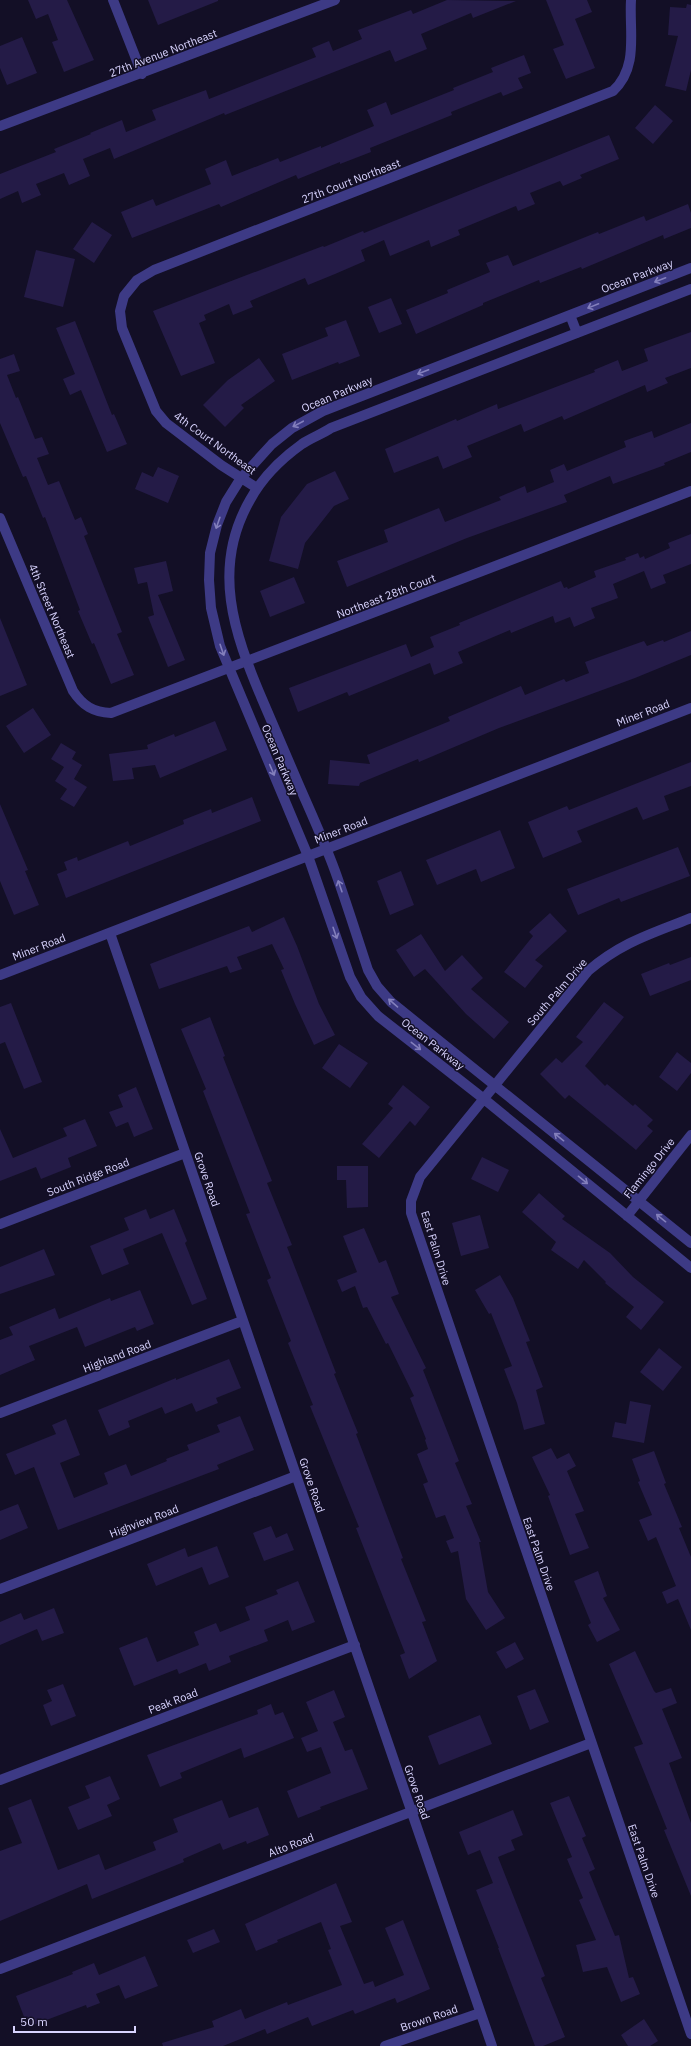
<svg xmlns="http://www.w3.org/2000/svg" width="691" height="2046" font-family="'IBM Plex Sans',sans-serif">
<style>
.building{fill:#241b47}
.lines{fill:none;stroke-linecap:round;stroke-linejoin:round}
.minor{stroke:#3d3a85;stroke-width:10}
.oneway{stroke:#837fbc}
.labels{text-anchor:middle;stroke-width:3;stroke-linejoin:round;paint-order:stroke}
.street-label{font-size:11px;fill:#d9d4ff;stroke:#130f26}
</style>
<rect width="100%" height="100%" fill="#130f26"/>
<path class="building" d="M28 0H67L94 60 64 72 52 42 58 40 48 14 36 19Z
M148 0H218V1L158 25Z
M447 0 516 1 473 18 471 13 421 34 427 49 395 62 390 50 225 115 224 113 114 159 110 148 83 159 90 176 69 185 64 173 36 184 41 195 22 203 18 191 0 199V174L56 152 54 149 91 134 90 133 122 120 126 132 156 120 152 110 206 90 209 99 316 57 312 48 329 41 333 51 362 39 358 30 411 10 413 14Z
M546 0H587L592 12 575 19 595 68 566 79 553 49 564 45Z
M687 4 691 5V70L686 91 665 86 678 36 668 35 670 7 686 8Z
M22 37 37 73 7 85 0 68V46Z
M524 55 531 73 518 78 523 88 503 96 501 92 451 112 452 115 370 148 371 152 340 164V162L298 179 296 175 221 207 219 204 132 238 121 212 153 199 156 206 211 184 205 169 226 160 232 176 278 158 280 162 321 146V148L374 126 367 110 386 102 391 115 454 90 453 88 493 72 491 68Z
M655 105 673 121 653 144 635 128Z
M609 135 619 159 580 175 582 178 563 186 560 181 530 193 535 204 518 211 516 206 458 230 460 235 431 247 429 240 390 256 384 240 361 250 365 261 335 274 308 285 305 278 250 301 253 307 233 315 229 304 204 315 206 320 199 323 215 363 181 376 153 311 323 246 324 247 363 231 364 233Z
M688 204 691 213V228L664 239 663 235 582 269 581 267 540 283 539 280 483 303V305L416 334 406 310 448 293 447 290 490 272 486 263 508 255 513 266 598 232 599 234 644 216 646 221Z
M92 222 112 235 94 263 73 249Z
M36 250 75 259 63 307 24 297Z
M391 298 402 324 379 333 368 307Z
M346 320 360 356 339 364 338 362 292 380 282 354 328 336 325 328Z
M75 321 112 415 114 414 127 444 107 452 81 390 70 395 63 379 75 374 56 328Z
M691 332V368L665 378 668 383 647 392 645 385 564 420 562 416 524 432 521 424 467 446 472 457 443 469 438 456 394 473 385 449 456 419 457 421 497 404 498 409 595 372 594 370 618 360 622 371 648 361 644 349Z
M14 354 20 371 7 375 16 398 18 397 35 439 42 437 49 454 37 458 48 485 59 481 75 520 81 517 88 534 84 536 122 632 117 634 134 675 111 684 94 643 92 644 78 611 80 610 45 517 43 518 26 476 23 477 0 423V359Z
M259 358 275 381 241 405 244 408 225 427 203 405 228 380Z
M691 423V452L664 463 665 465 613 484 610 476 564 495 567 502 467 538 347 587 337 561 388 542 384 530 439 508 445 522 501 500 499 497 525 486 527 493 554 482 550 470 564 464 567 471 626 447 624 441 652 431 654 438Z
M158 467 179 476 168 503 135 489 142 472 153 477Z
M335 471 349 499 334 506 305 543 298 569 269 561 281 517 307 484Z
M691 534V564L663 575 666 583 651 589 644 571 613 584 618 598 591 608 595 618 574 627 570 617 555 623 553 616 511 633 510 630 458 652 463 663 434 675 430 663 349 696 347 692 298 712 289 688 406 644 411 657 434 647 430 637 460 625 459 623 561 581 564 588 567 587 568 589 596 577 594 571 626 560 625 558 638 553 640 558 644 556 645 559 670 548 668 543Z
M166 561 173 591 158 595 185 660 168 667 148 617 154 615 147 582 138 584 134 568Z
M294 577 305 603 270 617 260 591Z
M0 618 27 685 0 696Z
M691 631V655L635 678 499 728 419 762 418 759 360 783 359 786 328 784 330 760 370 764 367 755 450 721 448 717 488 700 521 686 525 695 564 679 566 682 589 673 585 662 644 641 647 646 663 640 664 642Z
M33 708 51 735 24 753 6 726Z
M215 721 227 750 160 778 155 765 132 768 134 779 113 781 109 754 148 749 147 745 174 734 175 737Z
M61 743 76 752 72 759 82 765 74 779 87 787 74 807 60 799 67 789 55 781 64 767 51 759Z
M691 762V786L664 796 669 810 643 820 637 807 577 831 582 842 543 858 528 822 567 806 569 810Z
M252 797 261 821 66 898 57 874 67 870 64 862 77 857 78 861 128 841 130 846 184 824 183 820 211 809 212 813Z
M0 804 28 870 25 871 39 905 14 915 0 881Z
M500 830 515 868 481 882 476 869 437 885 426 860Z
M678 847 690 876 621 902 619 898 578 915 567 889Z
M401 871 414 905 390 915 377 881Z
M550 913 567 931 535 960 543 966 525 988 504 972 533 936 529 932Z
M284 917 297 946 319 1004 335 1035 314 1045 295 1004 281 970 284 969 272 944 237 957 242 969 230 973 227 966 159 989 150 964 249 926 252 932Z
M421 934 445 971 462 955 483 978 471 989 509 1022 494 1039 466 1014 425 969 414 977 396 950Z
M691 957V980L650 996 641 974 669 963 670 965Z
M604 1002 624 1017 585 1066 605 1086 607 1084 633 1106 635 1104 653 1120 647 1126 653 1131 636 1150 569 1095 565 1099 540 1074 556 1058 562 1063 583 1042 576 1037Z
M11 1003 42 1082 24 1089 5 1042 0 1044V1007Z
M210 1017 225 1056 223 1057 272 1181 267 1183 292 1245 287 1247 336 1373 334 1374 358 1433 356 1434 403 1558 401 1559 426 1621 422 1622 437 1661 409 1679 400 1655 405 1653 356 1528 359 1527 310 1406 313 1405 288 1343 291 1341 267 1280 271 1278 246 1214 250 1213 203 1091 206 1089 181 1029Z
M339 1044 368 1063 350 1088 322 1068Z
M677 1052 691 1063V1073L677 1091 659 1077Z
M403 1085 430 1107 415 1126 410 1121 379 1158 362 1144 393 1108 388 1104Z
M136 1087 153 1129 134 1137 128 1122 116 1127 109 1112 123 1107 118 1095Z
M85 1119 97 1146 68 1158 71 1167 41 1179 36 1167 0 1181V1129L13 1158 67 1136 63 1128Z
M482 1157 509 1170 498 1192 471 1179Z
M337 1166H368V1207L347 1208 346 1180H337Z
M539 1193 565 1216 562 1219 610 1253 633 1277 664 1302 641 1330 626 1317 634 1307 605 1283 606 1282 584 1260 578 1269 551 1250 556 1242 522 1212Z
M146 1209 150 1219 174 1209 187 1241 185 1243 207 1299 192 1305 162 1233 123 1249 129 1264 102 1275 90 1246 129 1230 124 1218Z
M480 1215 489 1248 461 1256 452 1223Z
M364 1228 379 1263 386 1260 399 1294 391 1297 426 1368 423 1370 459 1461 455 1463 472 1504 466 1506 481 1542H479L488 1592 505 1618 486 1630 466 1599 458 1551 451 1553 446 1541 454 1538 445 1515 436 1518 423 1484 428 1482 417 1454 428 1449 425 1440 426 1439 410 1398 414 1396 388 1343 386 1344 367 1307 363 1308 355 1286 342 1292 337 1280 357 1272 343 1236Z
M44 1249 55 1275 0 1294V1267Z
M500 1275 513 1298 530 1341 526 1342 543 1387 536 1390 545 1424 524 1430 517 1403 504 1369 512 1366 491 1313 489 1314 475 1290Z
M140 1290 154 1324 137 1331 135 1327 85 1347 77 1327 29 1346 35 1360 0 1375V1340L13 1335 9 1327 55 1308 59 1319 110 1298 111 1301Z
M659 1348 682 1367 663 1391 640 1372Z
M229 1359 241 1388 216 1398 218 1403 196 1412 192 1403 165 1414 162 1407 128 1421 130 1427 109 1436 98 1410 176 1378V1380Z
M630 1401 651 1405 644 1443 612 1437 615 1422 626 1424Z
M240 1416 254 1450 217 1465 219 1469 58 1530 34 1467 15 1475 6 1454 56 1434 52 1425 66 1419 80 1455 60 1463 74 1498 108 1484 104 1473 126 1464 131 1476 167 1461 166 1459 189 1450 187 1445 220 1432 217 1425Z
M551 1448 557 1459 569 1453 576 1466 567 1471 584 1511 575 1514 589 1548 570 1555 548 1496 550 1495 532 1457Z
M654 1451 666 1483 664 1484 682 1527 679 1528 691 1557V1630L678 1599 667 1604 662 1592 676 1586 656 1537 648 1541 639 1520 652 1515 638 1482 640 1481 632 1459Z
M18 1504 28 1528 0 1540V1511Z
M271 1526 276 1538 287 1533 294 1550 264 1561 253 1533Z
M217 1546 229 1577 209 1585 202 1567 156 1586 147 1564 185 1548 188 1557Z
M598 1571 607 1596 603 1598 620 1630 597 1642 588 1625 591 1623 574 1581Z
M298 1581 315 1622 292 1631 288 1620 264 1630 268 1641 229 1656 231 1662 209 1671 206 1663 179 1674 177 1669 134 1686 119 1648 147 1637 157 1662 199 1645 194 1632 216 1623 220 1632 250 1620 245 1607 278 1594 276 1590Z
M54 1608 64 1633 42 1641 37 1629 0 1645V1622L21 1613 24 1620Z
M515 1642 524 1659 506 1669 496 1652Z
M635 1651 654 1691 656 1693 671 1688 677 1703 662 1709 682 1758 669 1763 691 1823V1896L664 1830 667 1829 634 1747 643 1744 609 1664Z
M63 1684 76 1716 51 1726 43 1705 52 1701 47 1690Z
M535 1689 549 1722 530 1730 517 1696Z
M334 1690 345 1717 333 1722 345 1751 352 1749 368 1789 320 1807 321 1809 298 1818 287 1791 331 1773 321 1747 307 1752 301 1738 318 1731 306 1702Z
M271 1704 275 1715 283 1712 294 1738 244 1758 241 1748 180 1773 182 1778 160 1787 147 1755 258 1714 257 1710Z
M480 1715 492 1744 439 1765 428 1736Z
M110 1776 120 1799 107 1805 112 1816 78 1830 68 1807 90 1798 85 1786Z
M569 1796 586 1836 582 1838 595 1869 589 1872 615 1936 619 1935 629 1978 633 1977 640 1994 621 2002 607 1967 583 1972 576 1945 596 1940 579 1900 583 1898 567 1859 572 1857 550 1803Z
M31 1799 58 1870 99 1854 105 1870 156 1850 153 1842 178 1832 173 1819 222 1800 229 1818 258 1807 269 1835 247 1844 246 1841 223 1850 220 1843 183 1859 184 1862 92 1899 87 1884 0 1921V1851L22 1843 8 1808Z
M513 1810 523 1835 511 1840 515 1850 498 1857 545 1976 541 1978 565 2037 543 2046H535L498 1948H499L476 1890 493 1883 480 1850 468 1855 459 1832Z
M336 1883 352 1922 340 1926 364 1984 373 1981 375 1987 404 1975 385 1928 403 1920 430 1989 397 2003 395 1998 355 2014 353 2010 312 2026 308 2017 267 2034 265 2029 223 2046H163L162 2043 214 2027 212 2021 241 2009 245 2019 287 2002 288 2005 342 1985 328 1950 331 1949 321 1922 277 1940 278 1942 256 1951 245 1924Z
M214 1929 220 1942 193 1953 187 1940Z
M145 1956 158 1986 125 1999 119 1985 96 1994 100 2003 87 2008 86 2005 28 2027 16 1996 73 1974 72 1972 94 1963 99 1975Z
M644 2019 658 2041 650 2046H628L621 2035Z"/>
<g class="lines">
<path class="minor" d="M113 0 142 74
M0 126 335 0
M691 268 323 411 292 428 272 444 241 478 226 502 217 525 210 553 209 580 211 608 220 646 308 856 350 977 361 997 378 1016 484 1099 691 1268
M691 289 331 428C322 434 311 438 302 444 281 459 262 478 250 500 211 568 234 633 262 699 274 727 286 755 298 783 311 813 324 841 335 871 347 904 357 937 368 970L377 986 391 1002 691 1243
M570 315 577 333
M257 488 221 465 166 423 156 411 122 328 120 311 124 296 137 280 154 270 613 91C639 67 629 32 631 0
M0 518 73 691C83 706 93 712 111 713L691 491
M691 918C651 934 622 942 588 971L420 1177 411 1201V1213L691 2034
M110 933 492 2046
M0 975 691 708
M627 1216 691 1135
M0 1224 185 1153
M0 1413 242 1321
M0 1589 296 1476
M0 1780 355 1645
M0 1969 591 1743
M385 2046 480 2013"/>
</g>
<defs><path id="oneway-shaft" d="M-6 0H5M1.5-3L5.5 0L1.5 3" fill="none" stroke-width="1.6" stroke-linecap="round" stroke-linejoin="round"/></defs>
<g class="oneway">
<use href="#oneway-shaft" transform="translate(660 280) rotate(159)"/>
<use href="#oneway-shaft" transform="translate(593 306) rotate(158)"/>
<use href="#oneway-shaft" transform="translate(423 372) rotate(159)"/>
<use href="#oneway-shaft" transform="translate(298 424) rotate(152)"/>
<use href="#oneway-shaft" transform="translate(218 523) rotate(109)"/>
<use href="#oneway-shaft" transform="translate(222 650) rotate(71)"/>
<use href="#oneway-shaft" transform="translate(272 770) rotate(67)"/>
<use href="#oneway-shaft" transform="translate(340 886) rotate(-109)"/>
<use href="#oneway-shaft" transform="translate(335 933) rotate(71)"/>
<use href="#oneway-shaft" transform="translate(393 1003) rotate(-139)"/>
<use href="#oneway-shaft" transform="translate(416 1046) rotate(38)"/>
<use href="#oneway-shaft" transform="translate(559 1137) rotate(-141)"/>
<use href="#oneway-shaft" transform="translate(583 1180) rotate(39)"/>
<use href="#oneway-shaft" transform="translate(661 1218) rotate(-141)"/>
</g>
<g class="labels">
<g class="street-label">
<text transform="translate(163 53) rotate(-21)" y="4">27th Avenue Northeast</text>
<text transform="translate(351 181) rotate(-21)" y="4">27th Court Northeast</text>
<text transform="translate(637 276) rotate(-21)" y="4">Ocean Parkway</text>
<text transform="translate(337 394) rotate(-23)" y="4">Ocean Parkway</text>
<text transform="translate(215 443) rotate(36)" y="4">4th Court Northeast</text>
<text transform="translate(386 596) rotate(-21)" y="4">Northeast 28th Court</text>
<text transform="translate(52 611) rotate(67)" y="4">4th Street Northeast</text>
<text transform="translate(643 713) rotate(-21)" y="4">Miner Road</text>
<text transform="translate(280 760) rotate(67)" y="4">Ocean Parkway</text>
<text transform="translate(341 830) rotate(-21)" y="4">Miner Road</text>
<text transform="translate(39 947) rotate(-21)" y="4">Miner Road</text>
<text transform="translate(557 992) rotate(-49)" y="4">South Palm Drive</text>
<text transform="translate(433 1044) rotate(38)" y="4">Ocean Parkway</text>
<text transform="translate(649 1168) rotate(-51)" y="4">Flamingo Drive</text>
<text transform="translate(88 1177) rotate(-21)" y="4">South Ridge Road</text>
<text transform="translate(207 1179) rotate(71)" y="4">Grove Road</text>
<text transform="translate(436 1248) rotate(73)" y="4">East Palm Drive</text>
<text transform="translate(117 1356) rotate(-21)" y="4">Highland Road</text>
<text transform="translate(312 1485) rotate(71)" y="4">Grove Road</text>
<text transform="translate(144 1521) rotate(-21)" y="4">Highview Road</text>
<text transform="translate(539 1554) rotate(71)" y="4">East Palm Drive</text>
<text transform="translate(173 1701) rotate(-21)" y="4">Peak Road</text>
<text transform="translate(417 1792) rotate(71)" y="4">Grove Road</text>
<text transform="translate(291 1845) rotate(-21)" y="4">Alto Road</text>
<text transform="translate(644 1861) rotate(71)" y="4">East Palm Drive</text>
<text transform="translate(429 2018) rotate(-19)" y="4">Brown Road</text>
</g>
</g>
<path d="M14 2026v6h121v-6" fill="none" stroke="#d9d4ff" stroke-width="2"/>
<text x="20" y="2026" font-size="12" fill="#d9d4ff" stroke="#130f26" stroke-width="3" paint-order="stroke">50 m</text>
</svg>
